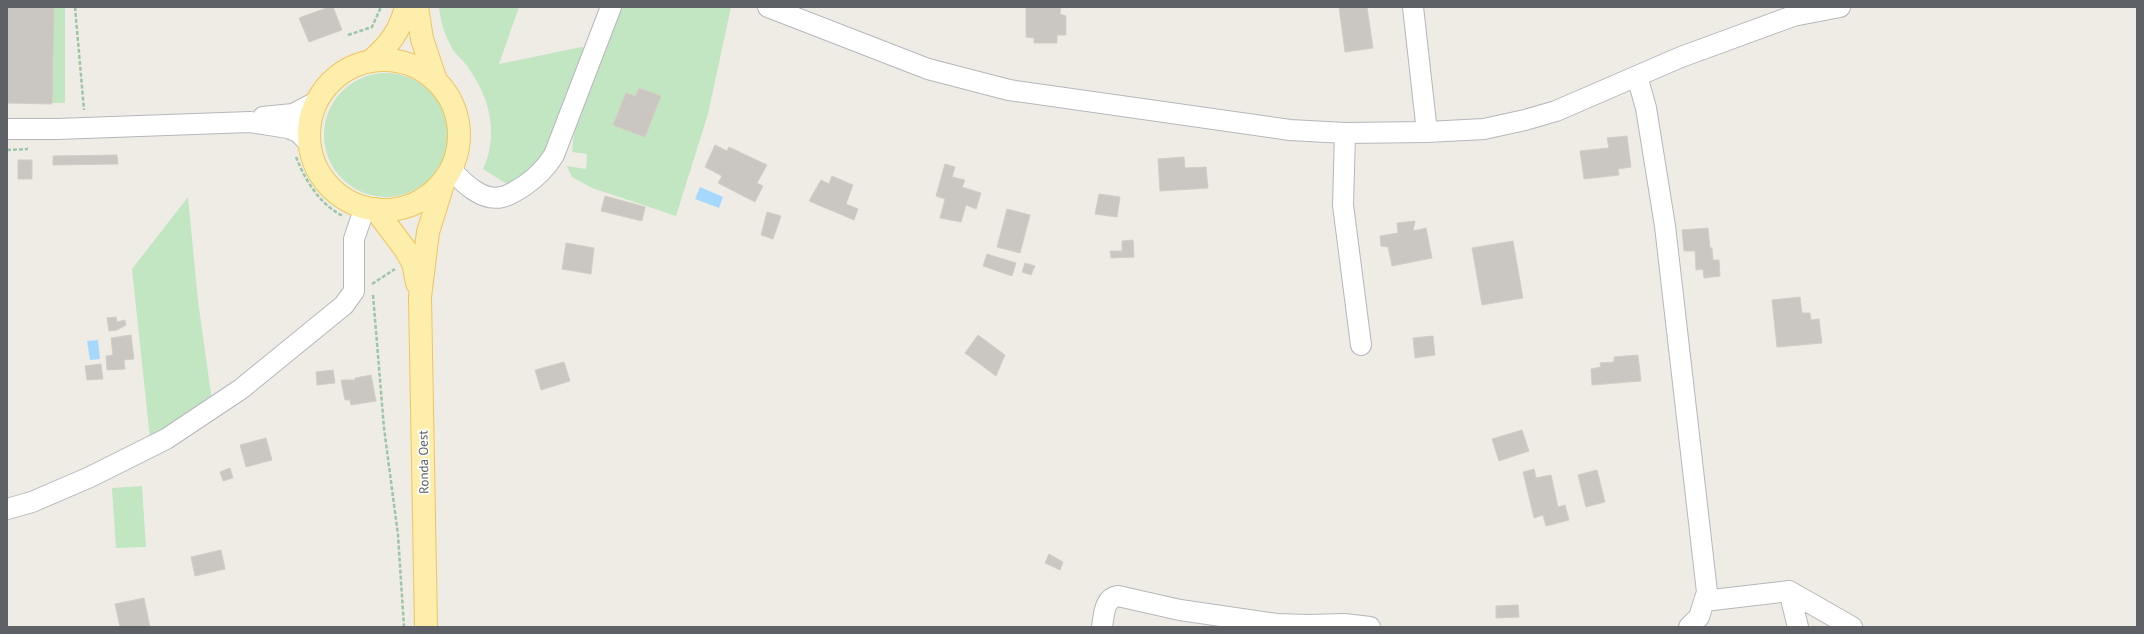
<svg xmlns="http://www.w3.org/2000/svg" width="2144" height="634" font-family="'PT Sans',sans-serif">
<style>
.green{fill:#c2e6c2}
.water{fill:#a6d8fd}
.building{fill:#cac7c2;stroke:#d3cec3}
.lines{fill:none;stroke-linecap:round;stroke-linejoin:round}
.minor-casing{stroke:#b5b7bb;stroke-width:22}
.major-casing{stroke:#eec55e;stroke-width:24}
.path{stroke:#9bc6a7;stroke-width:2.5;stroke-dasharray:4 2;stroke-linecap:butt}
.minor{stroke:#fff;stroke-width:20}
.major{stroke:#fdefab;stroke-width:22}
.labels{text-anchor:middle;stroke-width:3.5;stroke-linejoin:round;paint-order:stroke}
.street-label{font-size:13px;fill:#5d6065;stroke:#fff}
</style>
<rect width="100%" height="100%" fill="#efece5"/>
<path class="green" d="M7 7H65V103H7Z
M439 7H519L499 64 581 47 586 48 543 160 510 186 483 169C499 134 490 97 467 66 463 60 455 54 452 48 445 36 440 20 439 7Z
M622 7H731L708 114 676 216 592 188 572 177 567 166 586 169 587 154 572 152 574 133Z
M324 135a62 62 0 1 1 124 0a62 62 0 1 1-124 0Z
M188 197 198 301 212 401 150 439 132 269Z
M142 486 146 547 116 548 112 488Z"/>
<path class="water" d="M700 187 723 197 719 208 695 199Z
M98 340 100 359 90 360 87 341Z"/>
<path class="building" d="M7 7H54L52 104 7 103Z
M329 7H333L342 30 309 42 299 18Z
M1026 7H1061L1060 14 1066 16V35H1057V43H1034V38L1026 37Z
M1339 7H1367L1373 48 1345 52Z
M639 88 661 96 645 137 613 125 626 93 635 96Z
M1627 136 1631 167 1618 169 1619 175 1584 179 1580 151 1609 148 1607 138Z
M715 145 727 151 729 147 767 165 757 183 763 186 755 202 718 183 722 176 705 167Z
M117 155 118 164 53 165V156Z
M1184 157 1185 168 1206 167 1208 188 1160 191 1158 159Z
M18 160H32V179H18Z
M945 164 955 167 952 177 965 180 962 187 981 193 976 209 966 205 961 222 940 218 945 199 936 196Z
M832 176 853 185 846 204 858 209 854 220 809 201 821 180 829 184Z
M1099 194 1120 197 1117 217 1095 214Z
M605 196 645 207 642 221 601 211Z
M1007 209 1030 215 1020 253 997 247Z
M767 212 781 216 773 239 761 235Z
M1415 221 1413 231 1426 228 1432 258 1392 266 1388 247 1381 246 1380 236 1398 233 1397 223Z
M1708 228 1710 248H1712L1713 260H1719L1720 276 1704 278 1703 269 1696 270 1695 251H1684L1682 230Z
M1133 240 1134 257 1111 258 1110 251H1122V241Z
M1513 241 1523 298 1482 305 1472 248Z
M566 243 594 248 591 274 562 269Z
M987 254 1016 263 1012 276 983 266Z
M1025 263 1035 266 1031 275 1022 272Z
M1800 297 1802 313H1810L1811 320 1819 319 1822 343 1777 347 1772 300Z
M116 317 117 322 125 320 126 325 117 330 109 331 107 318Z
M131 335 134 359 124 360 125 369 107 370 106 356 113 355 111 338Z
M978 335 1005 355 996 376 965 353Z
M1433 336 1435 355 1415 358 1413 338Z
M1638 355 1641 381 1592 385 1591 369 1601 367 1600 363 1614 362V357Z
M564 362 570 381 541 390 535 370Z
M101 364 103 379 87 380 85 366Z
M333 370 335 383 317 385 316 372Z
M371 375 376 401 351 405 350 400H345L341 380H355V378Z
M1522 430 1529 451 1499 461 1492 439Z
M266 438 272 460 246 467 240 445Z
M230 468 233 478 223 481 220 472Z
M1534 469 1536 478 1551 475 1558 507 1565 505 1569 520 1546 526 1543 515 1534 518 1523 472Z
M1597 470 1605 502 1586 507 1578 475Z
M221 550 225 569 195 576 191 557Z
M1049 554 1063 562 1060 570 1045 563Z
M144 598 150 627H120L115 604Z
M1518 605 1519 617 1496 618V606Z"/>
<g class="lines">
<defs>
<path id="minor" d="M768 7 928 69 1009 90 1290 130 1345 133 1427 132 1484 129 1525 120 1556 111 1681 57 1793 16 1840 7
M1413 7 1427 132
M1637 76 1646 108 1665 226 1707 592 1699 617 1689 627
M263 117 293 114 316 102
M7 129H57L250 122 288 128 298 132 309 143
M1345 133 1343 205 1361 345
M452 170C463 183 483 202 502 197 509 196 517 190 524 186 537 177 546 168 554 155L611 7
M7 509 32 502 90 477 166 439 241 389 344 305 354 291V239L365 207
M1789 591 1798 627
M1704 601 1789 591 1852 627
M1102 627C1104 615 1104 598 1118 596L1180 610 1277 624 1308 625 1344 624 1370 627"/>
<path id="major" d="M417 7 422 39 435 78
M309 135a75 75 0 1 1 150 0a75 75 0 1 1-150 0Z
M372 60C390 44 400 31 406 7
M375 209 405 249 413 263 417 283
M426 627 420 297 428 232 443 184"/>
</defs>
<use href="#minor" class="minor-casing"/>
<use href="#major" class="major-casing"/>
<path class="path" d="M75 7 84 110
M348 35 372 27 381 7
M7 150 28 149
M296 157C305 180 320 205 343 216
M372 284 395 269
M373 295 384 428 398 535 404 627"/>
<use href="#minor" class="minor"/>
<use href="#major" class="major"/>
</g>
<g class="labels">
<g class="street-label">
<text transform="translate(423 462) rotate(-91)" y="5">Ronda Oest</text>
</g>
</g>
<rect width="2144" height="634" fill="none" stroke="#5d6065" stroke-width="16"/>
</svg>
